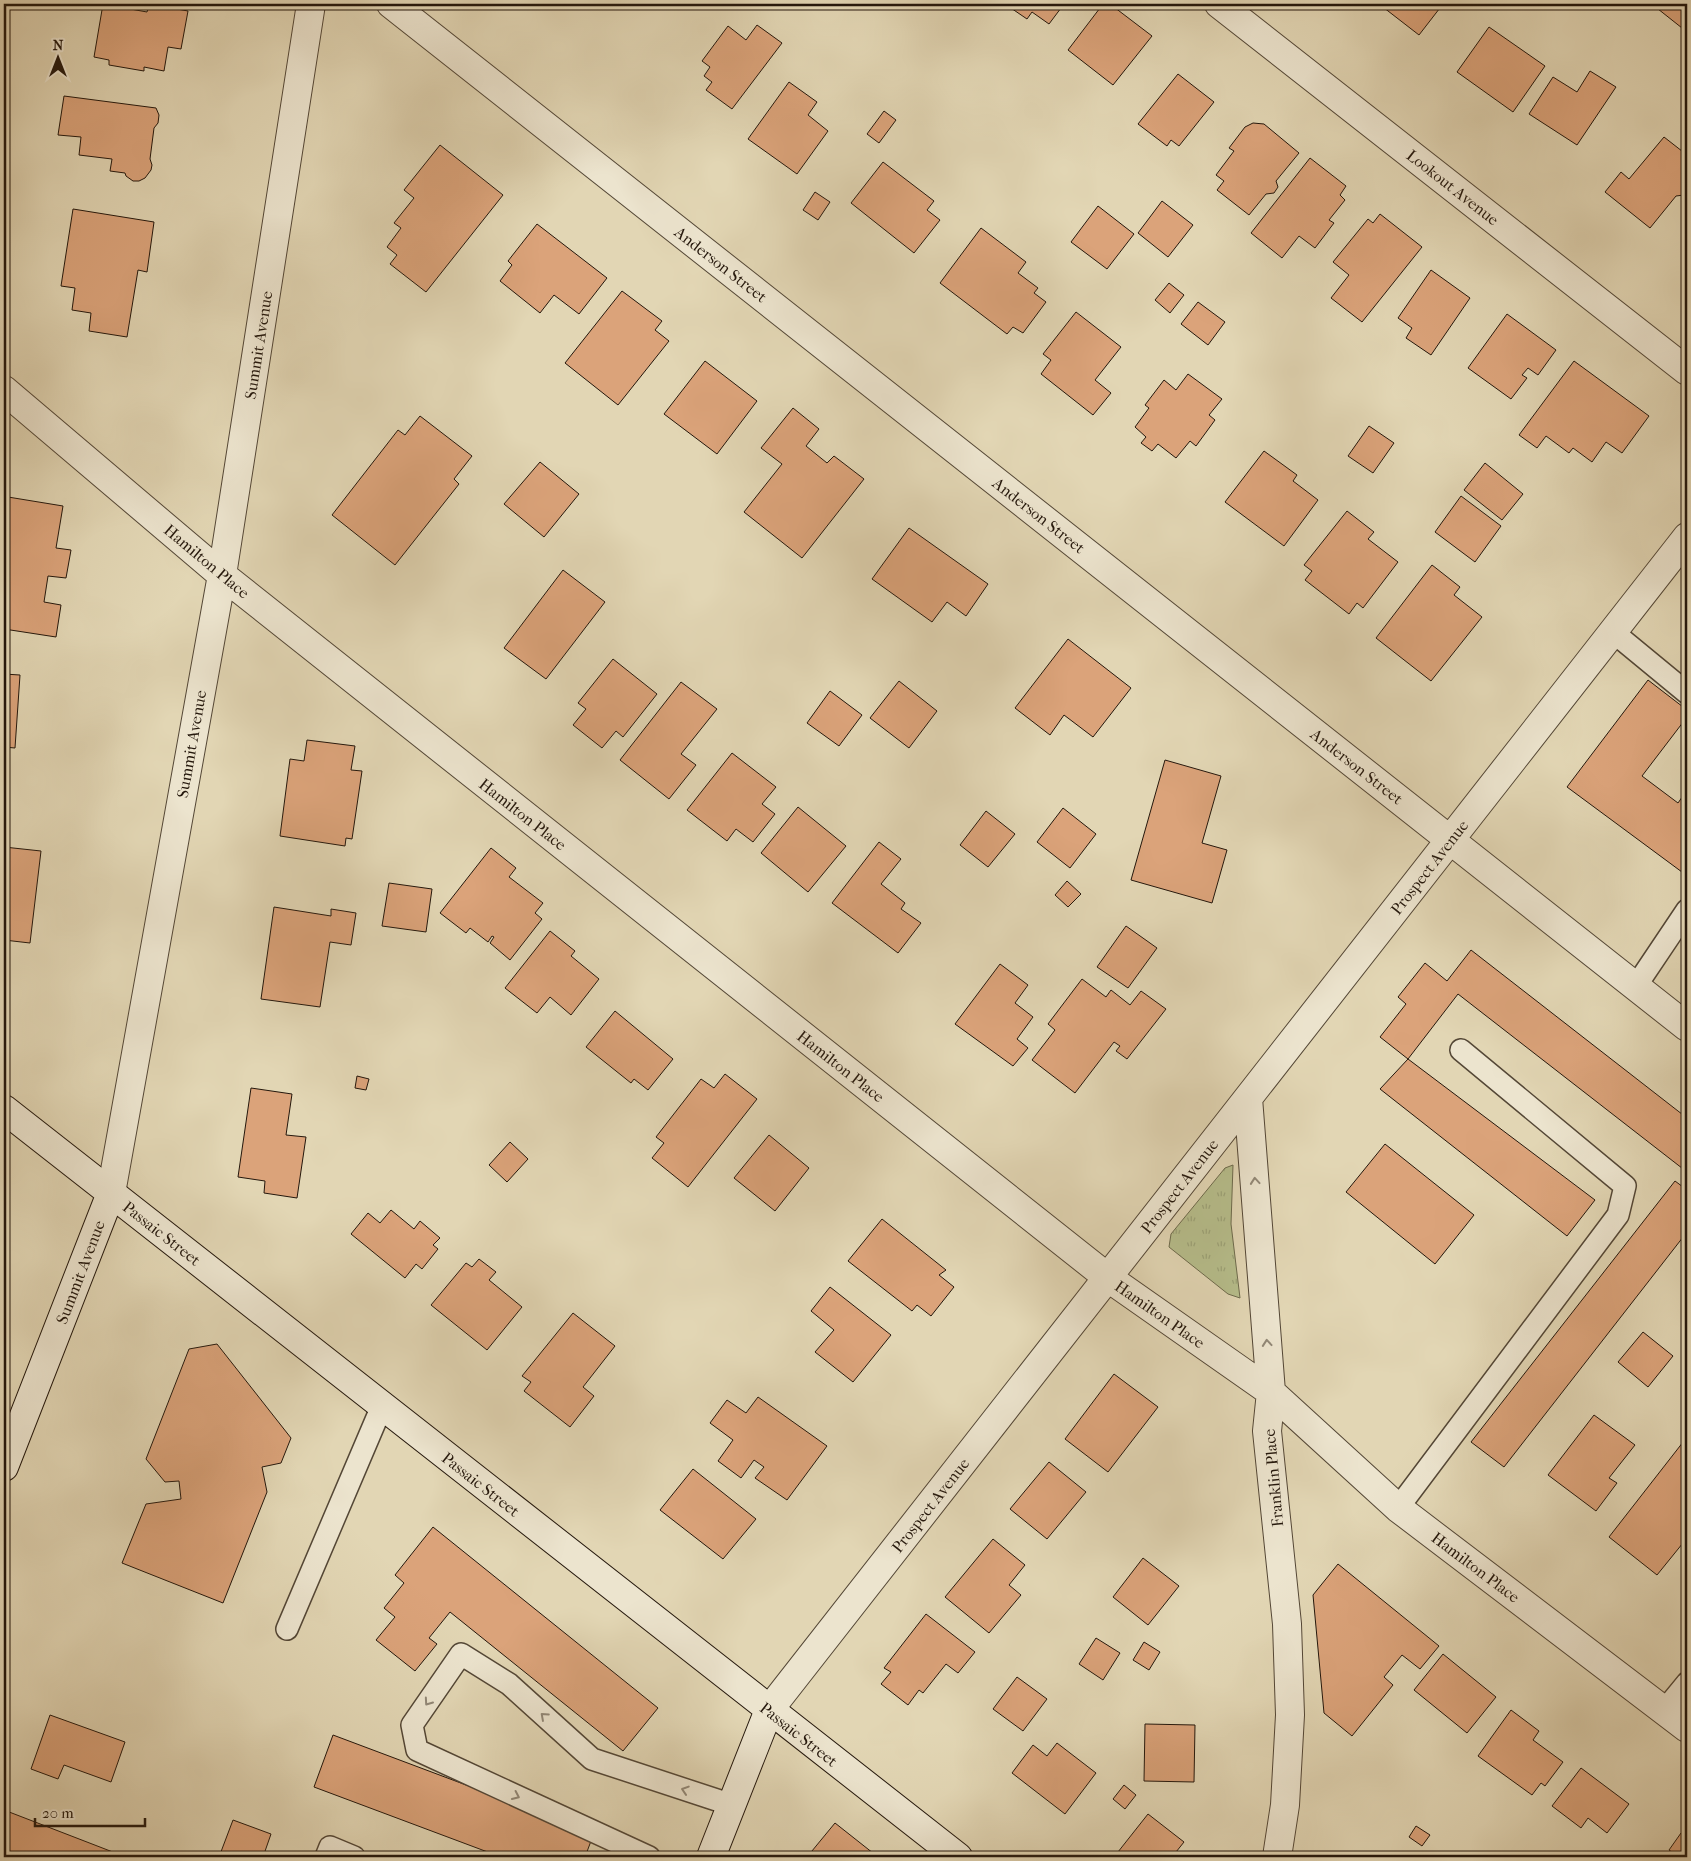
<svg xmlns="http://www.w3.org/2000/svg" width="1691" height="1861" font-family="'IM FELL French Canon',serif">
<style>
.grass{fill:url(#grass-tufts);stroke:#6d6a4c}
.building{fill:#dba37a;stroke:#24170c}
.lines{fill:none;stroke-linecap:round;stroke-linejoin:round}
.lane-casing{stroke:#544736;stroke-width:24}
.street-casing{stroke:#544736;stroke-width:30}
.secondary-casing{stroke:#24170c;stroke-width:30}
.lane{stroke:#ece4ce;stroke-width:21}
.street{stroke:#ece4ce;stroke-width:28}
.secondary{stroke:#ece4ce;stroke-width:28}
.oneway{stroke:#928877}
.labels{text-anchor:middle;stroke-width:4;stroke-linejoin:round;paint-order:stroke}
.street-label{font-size:16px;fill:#24170c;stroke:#ece4ce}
</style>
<defs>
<pattern id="grass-tufts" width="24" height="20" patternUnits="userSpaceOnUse" patternTransform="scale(1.25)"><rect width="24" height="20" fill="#b6bd8b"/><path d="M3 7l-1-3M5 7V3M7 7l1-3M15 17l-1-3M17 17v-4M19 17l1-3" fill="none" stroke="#9ca277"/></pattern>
</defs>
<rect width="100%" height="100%" fill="#e2d6b4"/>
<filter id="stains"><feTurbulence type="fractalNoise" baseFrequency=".004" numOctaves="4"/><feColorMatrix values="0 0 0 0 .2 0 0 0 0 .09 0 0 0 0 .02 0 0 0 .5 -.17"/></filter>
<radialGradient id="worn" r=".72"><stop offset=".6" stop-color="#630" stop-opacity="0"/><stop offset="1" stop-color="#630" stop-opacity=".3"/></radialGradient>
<path class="grass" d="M1233 1165 1231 1224 1240 1298 1228 1294 1169 1247 1171 1234 1225 1168Z"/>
<path class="building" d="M103 4 147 12 149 4 188 11 181 49 168 47 164 71 144 67V71L109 65V60L94 57Z
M1005 4H1064L1049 24 1032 12 1027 19Z
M1103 4H1110L1152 36 1113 85 1068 50Z
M1379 4H1443L1419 35Z
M1654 4H1687V22L1682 28 1653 5Z
M757 25 782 43 732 109 706 90 712 82 704 76 710 67 702 61 728 26 746 40Z
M1489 27 1545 66 1513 112 1457 72Z
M1590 71 1616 87 1577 145 1529 114 1553 77 1577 92Z
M1178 74 1214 102 1179 146 1171 140 1167 146 1138 124Z
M789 82 817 102 808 115 828 131 797 174 748 139Z
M64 96 156 108 159 115 158 123 154 128 150 159 152 165 151 170 145 178 139 181H133L126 176 125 173 110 171 112 159 79 155 81 137 58 135Z
M884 111 896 120 879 143 867 134Z
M1253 123 1264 124 1299 153 1276 181 1278 187 1274 193 1266 194 1249 215 1217 190 1224 181 1216 175 1234 151 1229 148 1245 127Z
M1664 137 1687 155V190L1684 195 1676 196 1650 228 1605 192 1621 172 1629 179Z
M440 145 503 195 426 292 390 264 397 255 387 247 401 228 394 223 414 198 404 190Z
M1310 158 1346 186 1340 195 1345 200 1329 220 1334 223 1315 248 1299 236 1282 258 1251 233Z
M883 162 934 201 927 210 940 220 914 253 851 203Z
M815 192 830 202 818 220 803 210Z
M1162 201 1193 225 1168 257 1138 233Z
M1098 206 1134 234 1107 269 1071 242Z
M73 209 154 222 147 272 138 270 127 337 89 331 91 313 72 310 75 288 61 286Z
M1380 214 1422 247 1362 322 1331 298 1349 275 1333 262 1368 219 1373 223Z
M537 224 607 278 579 314 554 295 540 313 500 281 512 265 508 261Z
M981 228 1026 262 1018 273 1038 288 1034 293 1046 302 1023 333 1013 327 1007 334 940 283Z
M1431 270 1470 298 1431 355 1406 338 1412 328 1398 318Z
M1169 283 1184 295 1170 313 1155 300Z
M622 291 662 321 655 330 669 341 618 405 565 363Z
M1198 302 1225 322 1208 345 1181 324Z
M1076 312 1121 347 1095 380 1111 393 1093 415 1041 374 1051 360 1043 354Z
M1507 314 1556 350 1538 375 1528 368 1522 375 1527 378 1511 399 1468 368Z
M705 361 757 401 717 454 664 414Z
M1574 361 1649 416 1622 453 1606 442 1592 462 1573 448 1569 453 1546 436 1537 448 1519 435Z
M1188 374 1222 399 1209 415 1215 420 1196 446 1190 441 1176 458 1158 444 1152 451 1141 443 1146 437 1135 427 1149 408 1145 405 1164 380 1176 390Z
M793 408 819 429 806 446 827 463 834 456 864 479 802 558 744 512 782 464 761 448Z
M420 416 472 456 454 479 459 484 395 565 332 515 398 430 405 435Z
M1369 426 1394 443 1373 473 1348 456Z
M1264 451 1297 475 1293 481 1318 500 1284 546 1225 502Z
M540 462 579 494 544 537 504 504Z
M1485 463 1523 494 1502 520 1464 490Z
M1461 496 1501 526 1475 562 1435 532Z
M8 497 63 506 56 548 71 550 66 578 48 576 44 602 61 605 56 637 4 629V526Z
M1347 511 1374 532 1368 539 1398 562 1363 608 1357 603 1349 614 1305 580 1312 571 1304 565Z
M909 528 988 584 966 616 947 602 932 622 872 579Z
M1432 565 1460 587 1454 595 1482 617 1431 681 1376 638Z
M563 570 605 602 546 679 504 648Z
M1068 639 1131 688 1093 737 1064 715 1050 735 1015 708Z
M613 659 657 694 623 737 616 731 602 748 573 725 586 709 578 703Z
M4 674 20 675 15 748 4 747Z
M1648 680 1687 710V717L1642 776 1678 803 1687 790V873L1686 875 1567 787Z
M899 681 937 711 909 748 870 718Z
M681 682 717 709 681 754 696 765 669 799 620 760Z
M830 691 862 715 839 746 807 723Z
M307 740 355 746 351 770 362 771 352 839 346 838 345 846 280 836 290 759 304 761Z
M732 753 776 787 762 804 775 814 753 842 736 829 727 841 687 810Z
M1165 760 1221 776 1202 843 1227 850 1212 903 1131 880Z
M798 807 846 846 808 892 761 853Z
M1063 808 1096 834 1070 868 1037 842Z
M986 811 1015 834 988 867 960 845Z
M879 842 901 859 881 884 905 903 901 909 921 923 898 953 832 903Z
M4 847 41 851 30 943 4 940Z
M491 848 516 868 509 877 543 903 535 913 542 919 510 960 490 943 494 937 492 936 488 942 470 928 466 933 440 913Z
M1067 881 1081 894 1068 907 1055 895Z
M389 883 432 889 426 932 382 926Z
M274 907 331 916V909L356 913 351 945 330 942 320 1007 261 999Z
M1126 926 1157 948 1128 988 1097 967Z
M550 931 575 951 571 956 599 979 571 1015 550 997 537 1013 505 988Z
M1471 950 1687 1118V1172L1458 994 1408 1059 1380 1037 1406 1004 1398 997 1425 963 1447 981Z
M1000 964 1028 985 1015 1003 1033 1017 1017 1039 1028 1048 1013 1066 955 1024Z
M1082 979 1106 997 1111 990 1130 1005 1141 991 1166 1009 1127 1059 1116 1051 1120 1046 1114 1042 1075 1093 1032 1060 1055 1030 1048 1024Z
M615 1011 673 1059 648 1090 634 1079 631 1083 586 1047Z
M1408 1059 1595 1200 1567 1236 1380 1089Z
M725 1074 757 1099 688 1187 652 1158 664 1143 656 1137 701 1079 714 1088Z
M357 1076 369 1079 366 1090 355 1088Z
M251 1088 292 1094 286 1135 306 1137 297 1198 264 1193 265 1181 238 1177Z
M769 1135 809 1168 775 1211 734 1178Z
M510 1142 528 1159 507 1182 489 1165Z
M1385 1144 1474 1215 1435 1264 1346 1192Z
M1675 1181 1687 1190V1232L1504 1467 1471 1442Z
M391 1210 414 1229 420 1221 440 1238 433 1245 438 1249 422 1269 416 1264 405 1278 351 1234 368 1213 380 1223Z
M882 1219 946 1270 939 1275 954 1287 931 1316 917 1305 912 1311 848 1261Z
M479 1259 496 1272 489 1280 522 1307 487 1350 431 1305 466 1263 472 1267Z
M830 1287 891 1335 853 1382 815 1352 834 1330 811 1311Z
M573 1313 615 1346 583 1387 594 1396 570 1427 524 1391 531 1382 522 1376Z
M1643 1332 1673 1356 1648 1387 1618 1362Z
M217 1344 291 1438 281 1463 262 1467 267 1492 223 1603 122 1563 146 1504 181 1499 179 1481 165 1482 146 1459 189 1349Z
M1114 1374 1158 1407 1108 1472 1065 1439Z
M758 1397 827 1446 787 1500 755 1478 764 1467 754 1460 741 1478 718 1461 733 1440 710 1423 727 1400 746 1413Z
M1594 1415 1635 1445 1609 1478 1617 1483 1596 1511 1548 1475Z
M1687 1437V1538L1657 1575 1609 1537Z
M1049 1462 1086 1492 1047 1539 1010 1509Z
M693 1469 756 1519 723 1559 660 1510Z
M433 1527 658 1708 623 1751 450 1612 429 1638 437 1644 415 1671 376 1640 395 1617 384 1608 404 1583 395 1575Z
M993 1539 1025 1565 1009 1585 1021 1595 989 1633 945 1597Z
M1143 1558 1179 1586 1148 1625 1113 1597Z
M1338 1564 1439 1646 1420 1669 1402 1655 1384 1677 1393 1685 1352 1736 1324 1713 1313 1595Z
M926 1614 975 1652 958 1673 946 1664 923 1693 919 1690 908 1705 881 1684 891 1672 884 1668Z
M1096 1638 1120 1653 1103 1680 1079 1664Z
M1144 1642 1160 1652 1149 1670 1133 1660Z
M1443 1654 1496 1697 1467 1733 1414 1690Z
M1017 1677 1047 1699 1023 1731 993 1709Z
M1511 1710 1539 1731 1533 1740 1563 1762 1545 1786 1541 1783 1532 1795 1478 1756Z
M50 1715 125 1742 111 1782 64 1765 58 1779 31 1769Z
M1145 1724 1195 1725 1194 1782 1144 1781Z
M333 1735 594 1833 585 1857H501L314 1787Z
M1057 1743 1096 1773 1065 1814 1012 1773 1033 1745 1047 1756Z
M1581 1768 1629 1804 1607 1833 1588 1818 1581 1828 1552 1806Z
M1124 1785 1136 1795 1125 1809 1113 1799Z
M4 1810 118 1854 117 1857H7L4 1856Z
M1148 1814 1184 1842 1172 1857H1114Z
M233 1820 271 1834 263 1857H219Z
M835 1823 878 1857H807Z
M1416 1826 1430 1835 1422 1846 1409 1837Z
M1681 1833 1687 1837V1857H1679L1669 1850Z"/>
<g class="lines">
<defs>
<path id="lane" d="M1613 632 1687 693
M1636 986 1687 910
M1398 1508 1618 1215 1625 1186 1461 1050
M287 1629 382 1406
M1664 1711 1687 1683
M326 1857 330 1847 354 1857
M649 1857 417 1750 412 1725 461 1654 509 1684 592 1759 732 1805"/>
<path id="street" d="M391 4 1687 1027
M1219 4 1687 371
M4 390 222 575 1107 1277 1271 1392 1398 1508 1687 1728
M1248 1098 1271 1392 1267 1431 1287 1624 1290 1715 1285 1805 1277 1857
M111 1193 222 575 311 4
M769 1710 1687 537"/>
<path id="secondary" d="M4 1109 958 1857
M4 1467 111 1193
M711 1857 769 1710"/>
</defs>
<use href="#lane" class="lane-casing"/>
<use href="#street" class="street-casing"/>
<use href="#secondary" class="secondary-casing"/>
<use href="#lane" class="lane"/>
<use href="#street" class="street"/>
<use href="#secondary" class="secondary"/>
</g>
<defs><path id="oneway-chevron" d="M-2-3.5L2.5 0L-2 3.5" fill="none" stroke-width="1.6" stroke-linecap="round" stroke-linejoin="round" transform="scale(1.25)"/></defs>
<g class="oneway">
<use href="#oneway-chevron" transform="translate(1255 1181) rotate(-95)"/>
<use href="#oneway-chevron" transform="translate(1267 1343) rotate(-95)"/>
<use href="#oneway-chevron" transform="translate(428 1702) rotate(125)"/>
<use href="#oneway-chevron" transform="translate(544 1716) rotate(-138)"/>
<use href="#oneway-chevron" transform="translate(685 1790) rotate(-162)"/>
<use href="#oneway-chevron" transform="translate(516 1796) rotate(25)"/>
</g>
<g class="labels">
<g class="street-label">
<text transform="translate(1453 187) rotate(38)" y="6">Lookout Avenue</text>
<text transform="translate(721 264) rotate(38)" y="6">Anderson Street</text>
<text transform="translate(258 345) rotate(-81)" y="6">Summit Avenue</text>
<text transform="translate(1039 515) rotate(38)" y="6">Anderson Street</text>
<text transform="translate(207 561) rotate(40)" y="6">Hamilton Place</text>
<text transform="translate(191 744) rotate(-80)" y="6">Summit Avenue</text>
<text transform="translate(1357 766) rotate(38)" y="6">Anderson Street</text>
<text transform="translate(523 814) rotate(38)" y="6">Hamilton Place</text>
<text transform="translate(1429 867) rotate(-52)" y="6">Prospect Avenue</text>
<text transform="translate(841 1066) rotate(38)" y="6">Hamilton Place</text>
<text transform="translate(1179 1186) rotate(-52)" y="6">Prospect Avenue</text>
<text transform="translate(162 1233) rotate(38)" y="6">Passaic Street</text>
<text transform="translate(80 1272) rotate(-69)" y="6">Summit Avenue</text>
<text transform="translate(1160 1314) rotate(35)" y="6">Hamilton Place</text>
<text transform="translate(1273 1478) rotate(-95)" y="6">Franklin Place</text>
<text transform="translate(481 1484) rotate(38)" y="6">Passaic Street</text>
<text transform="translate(930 1505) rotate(-52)" y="6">Prospect Avenue</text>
<text transform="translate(1476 1567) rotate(37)" y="6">Hamilton Place</text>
<text transform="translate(799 1734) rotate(38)" y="6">Passaic Street</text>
</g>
</g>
<rect width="1691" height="1861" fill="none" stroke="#e2d6b4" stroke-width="20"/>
<rect x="5" y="5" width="1681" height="1851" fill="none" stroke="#24170c" stroke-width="2.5"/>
<rect x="10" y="10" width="1671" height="1841" fill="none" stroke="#24170c"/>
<g transform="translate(58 58)" stroke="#ece4ce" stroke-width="4" paint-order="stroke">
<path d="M0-4L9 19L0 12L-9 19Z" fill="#24170c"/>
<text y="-8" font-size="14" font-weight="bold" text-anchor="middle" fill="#24170c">N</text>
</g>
<path d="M35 1818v8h110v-8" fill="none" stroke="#24170c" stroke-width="2.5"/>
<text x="42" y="1818" font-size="15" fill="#24170c" stroke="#ece4ce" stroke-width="4" paint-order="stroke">20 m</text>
<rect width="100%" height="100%" filter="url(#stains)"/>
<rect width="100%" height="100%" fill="url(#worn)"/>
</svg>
